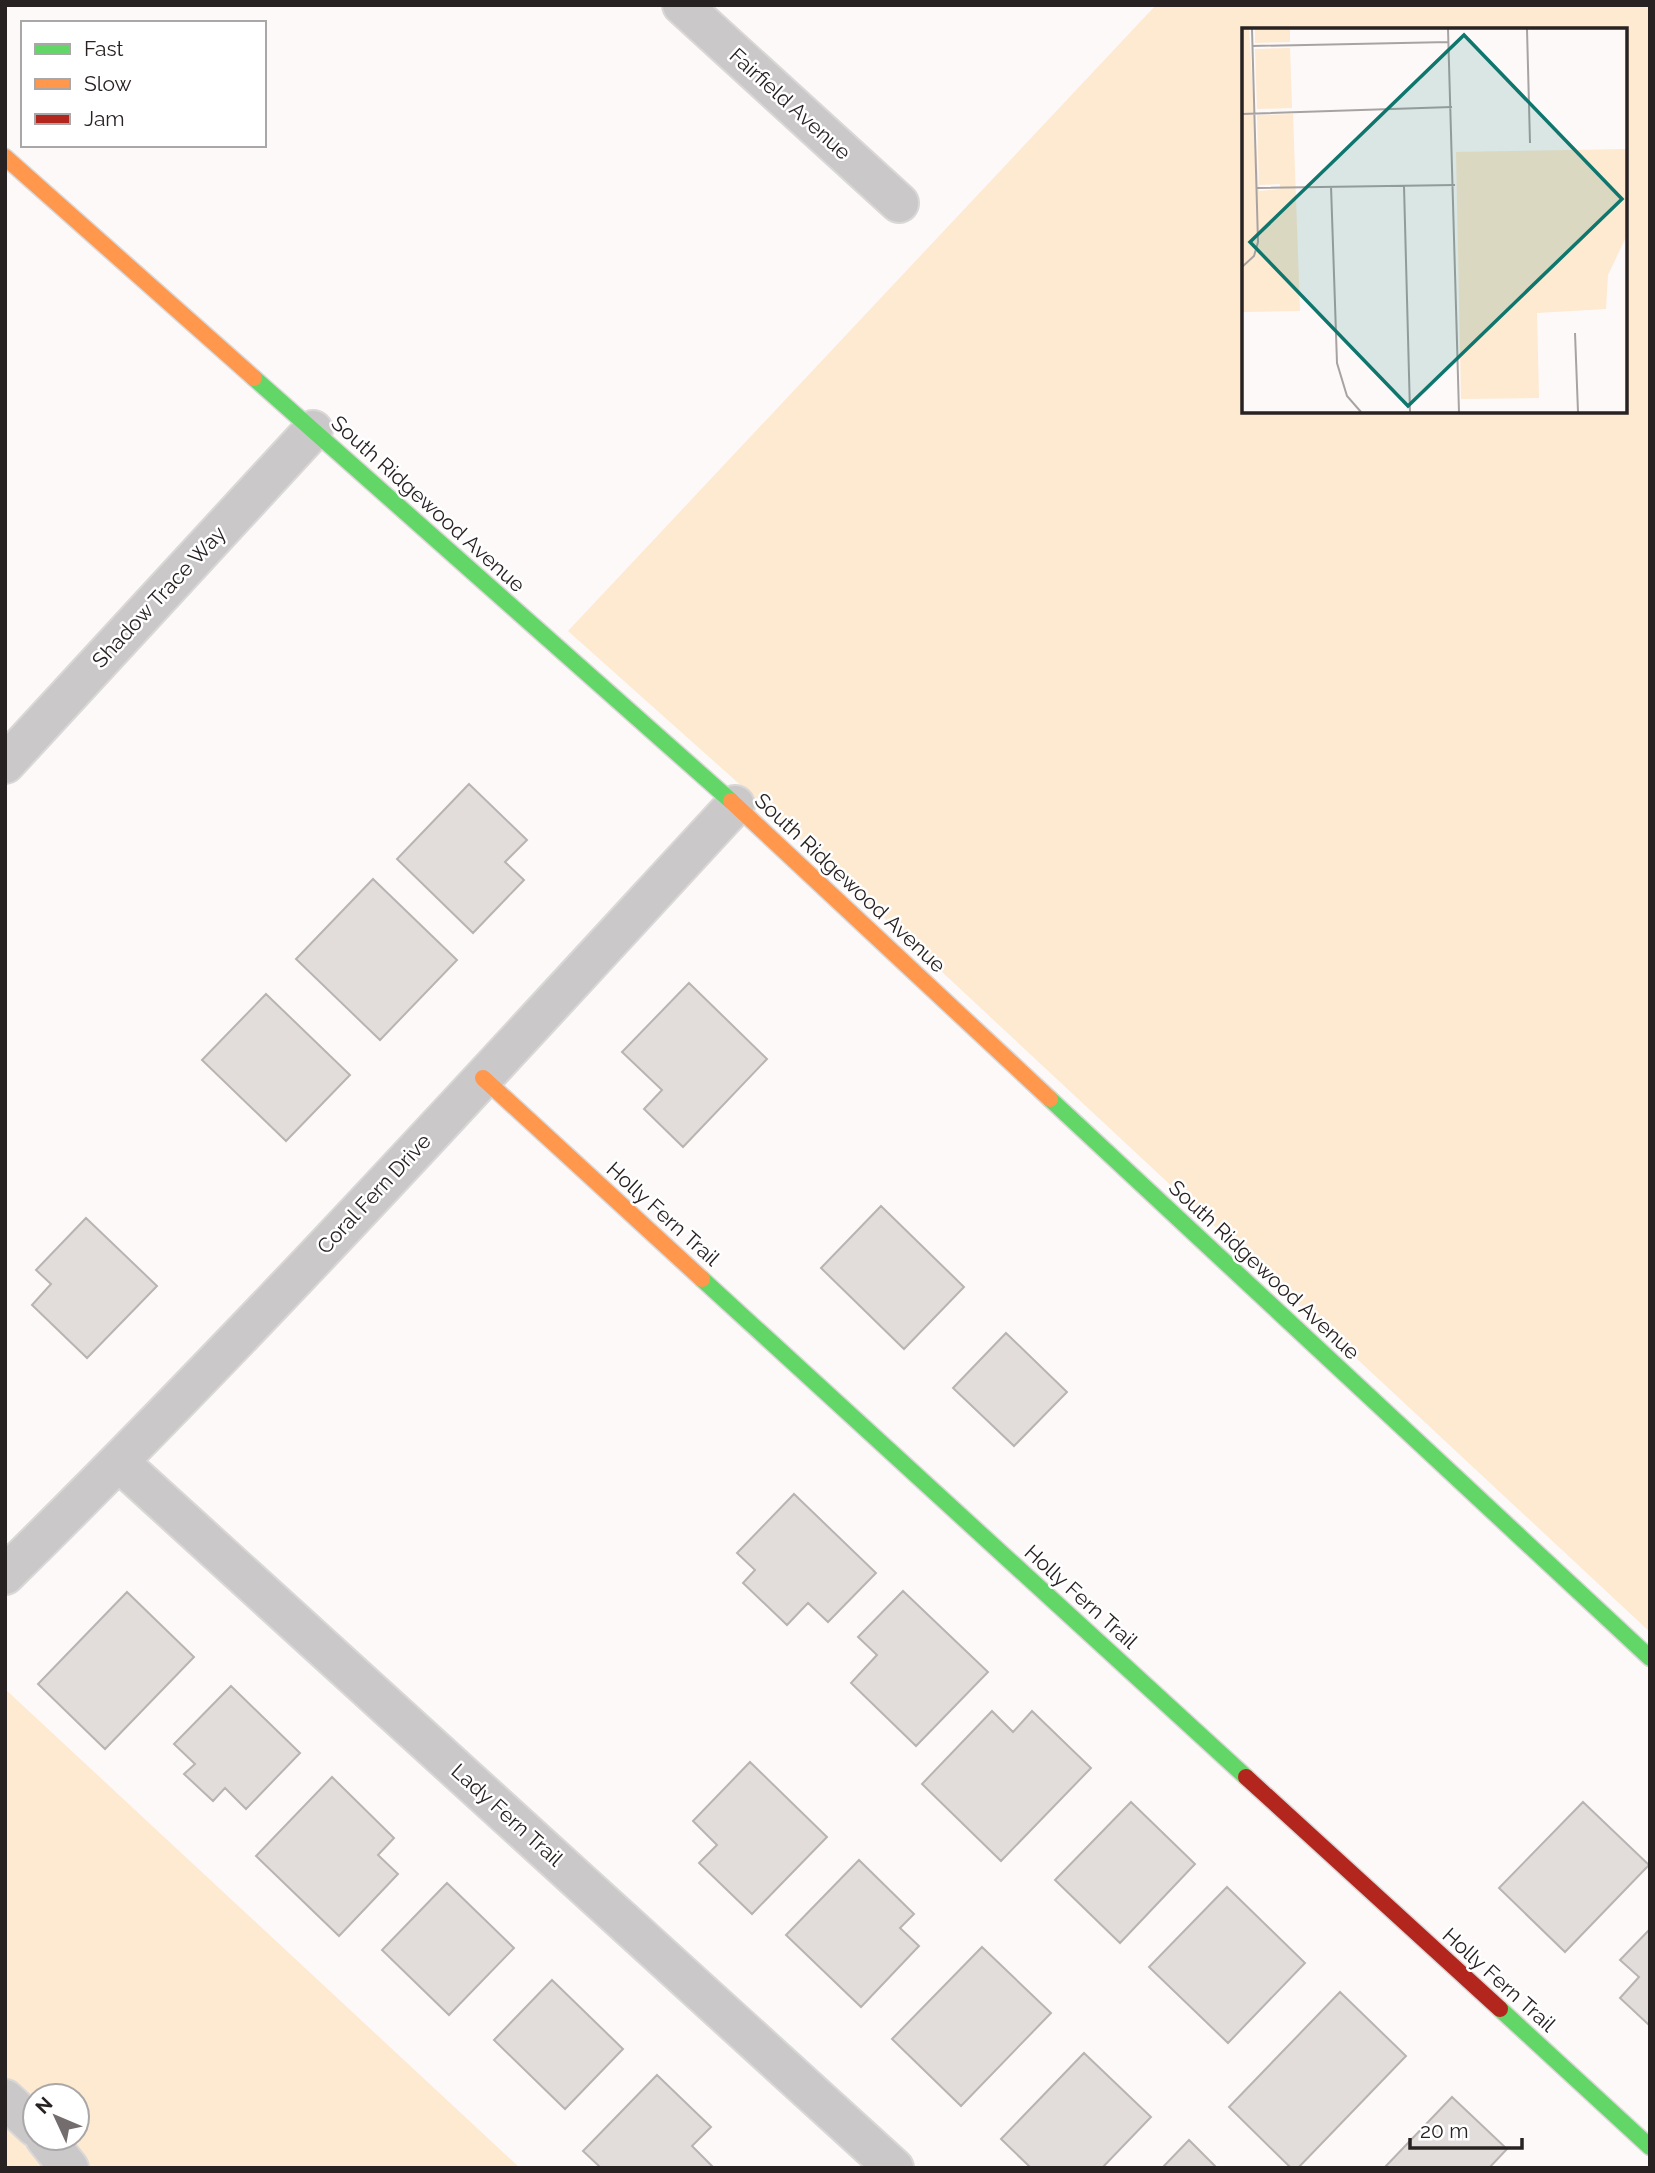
<svg xmlns="http://www.w3.org/2000/svg" width="1655" height="2173" font-family="Raleway,sans-serif">
<style>
.green{fill:#fee9d1;fill-rule:evenodd}
.building{fill:#e2dcdb;stroke:#b8b4b2;stroke-width:2}
.lines{fill:none;stroke-linecap:round;stroke-linejoin:round}
.street-casing{stroke:#dad7d7;stroke-width:42}
.fast-casing{stroke:#dad7d7;stroke-width:19}
.slow-casing{stroke:#dad7d7;stroke-width:19}
.jam-casing{stroke:#dad7d7;stroke-width:19}
.street{stroke:#cac8c9;stroke-width:38}
.fast{stroke:#63d668;stroke-width:16}
.slow{stroke:#ff974d;stroke-width:16}
.jam{stroke:#b3261e;stroke-width:16}
.labels{text-anchor:middle;stroke-width:5;stroke-linejoin:round;paint-order:stroke}
.street-label{font-size:21px;fill:#292222;stroke:#fff}
.inset-road{fill:none;stroke:#a8a3a3;stroke-width:2}
.view{fill:#0f766e;fill-opacity:0.15;stroke:#0f766e;stroke-width:3.5}
.inset-edge{fill:none;stroke:#292222;stroke-width:3.5}
</style>
<rect width="100%" height="100%" fill="#fdf9f9"/>
<path class="green" d="M1156 5H1650V1632L764 806 568 631ZM1244 30H1625V411H1244Z
M5 1689 520 2168H5ZM35 2096H77V2138H35Z"/>
<path class="building" d="M469 784 527 840 505 862 524 880 473 933 397 859Z
M373 879 457 960 380 1040 296 959Z
M689 983 767 1059 683 1147 644 1109 662 1090 622 1052Z
M266 994 350 1075 286 1141 202 1060Z
M881 1206 964 1287 904 1349 821 1268Z
M86 1218 157 1286 87 1358 32 1305 51 1284 36 1270Z
M1006 1333 1067 1392 1014 1446 953 1388Z
M794 1494 876 1573 828 1622 808 1603 787 1625 743 1583 755 1570 737 1553Z
M903 1591 988 1672 916 1746 851 1683 877 1655 858 1637Z
M127 1592 194 1657 105 1749 38 1684Z
M231 1686 300 1753 246 1809 225 1788 213 1801 184 1774 195 1764 174 1744Z
M992 1711 1013 1732 1032 1711 1091 1768 1001 1861 922 1784Z
M750 1762 827 1837 752 1914 699 1863 717 1845 693 1821Z
M332 1777 394 1838 378 1855 398 1874 339 1936 256 1856Z
M1131 1802 1195 1864 1120 1943 1055 1880Z
M1583 1802 1649 1865 1565 1952 1499 1888Z
M859 1860 914 1914 900 1928 919 1946 861 2007 786 1935Z
M447 1883 514 1948 449 2015 382 1950Z
M1227 1887 1305 1963 1228 2043 1149 1967Z
M1650 1929V2026L1620 1998 1639 1977 1620 1960Z
M982 1947 1051 2013 961 2106 892 2039Z
M552 1980 623 2049 565 2109 494 2040Z
M1340 1992 1406 2056 1298 2168H1291L1229 2107Z
M1084 2053 1151 2117 1102 2168H1031L1001 2139Z
M657 2075 711 2127 692 2146 714 2168H601L583 2151Z
M1452 2097 1507 2149 1489 2168H1384Z
M1189 2140 1217 2168H1162Z"/>
<g class="lines">
<defs>
<path id="street" d="M682 5 899 203
M5 764 313 430
M119 1462 894 2168
M5 1575C257 1327 495 1065 735 805
M5 2099 35 2127
M45 2138 69 2168"/>
<path id="fast" d="M254 378 731 801
M1050 1099 1650 1658
M702 1279 1246 1777
M1500 2009 1650 2147"/>
<path id="slow" d="M5 157 254 378
M731 801 1050 1099
M483 1078 702 1279"/>
<path id="jam" d="M1246 1777 1500 2009"/>
</defs>
<use href="#street" class="street-casing"/>
<use href="#fast" class="fast-casing"/>
<use href="#slow" class="slow-casing"/>
<use href="#jam" class="jam-casing"/>
<use href="#street" class="street"/>
<use href="#fast" class="fast"/>
<use href="#slow" class="slow"/>
<use href="#jam" class="jam"/>
</g>
<g class="labels">
<g class="street-label">
<text transform="translate(790 104) rotate(42)" y="7">Fairfield Avenue</text>
<text transform="translate(428 504) rotate(42)" y="7">South Ridgewood Avenue</text>
<text transform="translate(159 597) rotate(-47)" y="7">Shadow Trace Way</text>
<text transform="translate(850 883) rotate(43)" y="7">South Ridgewood Avenue</text>
<text transform="translate(374 1194) rotate(-47)" y="7">Coral Fern Drive</text>
<text transform="translate(663 1214) rotate(42)" y="7">Holly Fern Trail</text>
<text transform="translate(1264 1270) rotate(43)" y="7">South Ridgewood Avenue</text>
<text transform="translate(1081 1597) rotate(42)" y="7">Holly Fern Trail</text>
<text transform="translate(507 1815) rotate(42)" y="7">Lady Fern Trail</text>
<text transform="translate(1499 1980) rotate(42)" y="7">Holly Fern Trail</text>
</g>
</g>
<g transform="translate(1242 28)">
<rect width="385" height="385" fill="#fdf9f9"/>
<path d="M0 1H7L17 163 38 161V156L17 157 15 87 51 86 58 283 0 284ZM13 1H48V14L13 15ZM48 20 50 80 15 81 13 21ZM385 121V207L366 247 364 281 295 285 297 370 219 371 214 124Z" fill="#fee9d1"/>
<path class="inset-road" d="M206 1 217 384M285 1 288 115M10 18 207 14M0 86 210 79M89 158 95 335 105 368 119 384M162 158 168 384M15 160 213 157M0 239 12 228 16 214 10 1M333 305 336 384"/>
<path class="view" d="M222 7 380 171 166 378 8 214Z"/>
<rect width="385" height="385" class="inset-edge"/>
</g>
<rect width="1655" height="2173" fill="none" stroke="#292222" stroke-width="14"/>
<rect x="21" y="21" width="245" height="126" fill="#ffffff" stroke="#a9a7a7" stroke-width="2"/>
<rect x="35" y="44" width="35" height="10" fill="#63d668" stroke="#a9a7a7" stroke-width="2"/>
<text x="84" y="56" font-size="21" fill="#292222">Fast</text>
<rect x="35" y="79" width="35" height="10" fill="#ff974d" stroke="#a9a7a7" stroke-width="2"/>
<text x="84" y="91" font-size="21" fill="#292222">Slow</text>
<rect x="35" y="114" width="35" height="10" fill="#b3261e" stroke="#a9a7a7" stroke-width="2"/>
<text x="84" y="126" font-size="21" fill="#292222">Jam</text>
<g transform="translate(56 2117) rotate(314)"><circle r="33" fill="#ffffff" stroke="#a9a7a7" stroke-width="2"/>
<path d="M0-5L12 26L0 18L-12 26Z" fill="#736d6d"/>
<text y="-10" font-size="19" font-weight="bold" text-anchor="middle" fill="#292222">N</text>
</g>
<path d="M1410 2138v10h112v-10" fill="none" stroke="#292222" stroke-width="3.5"/>
<text x="1420" y="2138" font-size="21" fill="#292222" stroke="#ffffff" stroke-width="5" paint-order="stroke">20 m</text>
</svg>
